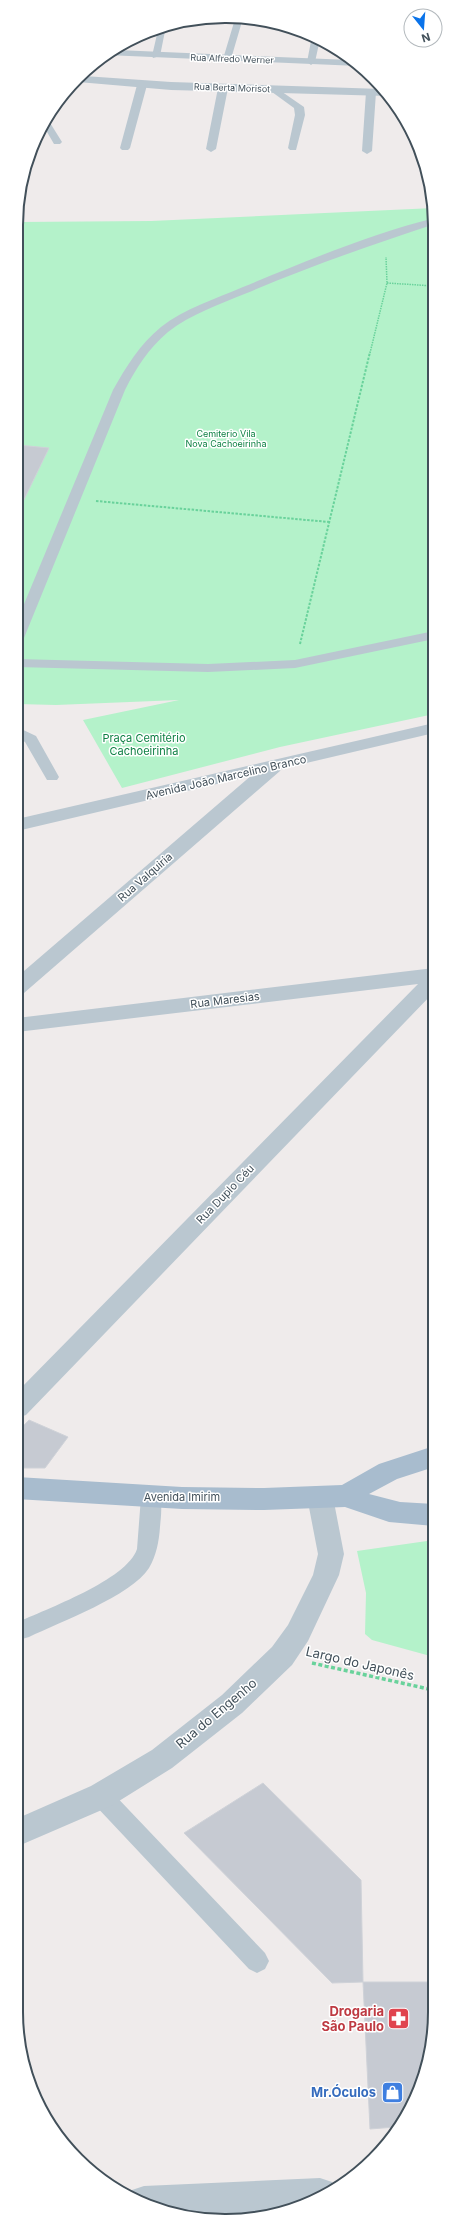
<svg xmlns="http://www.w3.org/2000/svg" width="451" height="2237" font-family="Inter,sans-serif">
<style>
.green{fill:#b4f2ca}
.building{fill:#c6cad2;stroke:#cfd2d8}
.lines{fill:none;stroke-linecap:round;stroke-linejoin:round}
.path-far2{stroke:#69d29b;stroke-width:1.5;stroke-dasharray:1.5 1;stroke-linecap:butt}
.path-far1{stroke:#69d29b;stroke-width:2;stroke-dasharray:2.5 1.5;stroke-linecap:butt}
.path{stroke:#69d29b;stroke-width:3.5;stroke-dasharray:4 2.5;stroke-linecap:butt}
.service{fill:#bac7d0;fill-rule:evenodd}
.minor{fill:#bac7d0;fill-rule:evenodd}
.tertiary{fill:#bac7d0;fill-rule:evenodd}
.primary{fill:#a8bcce;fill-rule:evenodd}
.labels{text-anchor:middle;stroke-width:3;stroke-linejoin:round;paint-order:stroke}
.far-street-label{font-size:9px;fill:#42505a;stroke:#fff}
.far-park-label{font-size:9px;fill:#0e8044;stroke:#fff}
.park-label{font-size:11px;fill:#0e8044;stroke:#fff}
.street-label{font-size:11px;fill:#42505a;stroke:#fff}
.near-street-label{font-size:13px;fill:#42505a;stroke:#fff}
.near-health-label{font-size:13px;font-weight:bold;fill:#be3a42;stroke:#fff;text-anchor:end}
.near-shop-label{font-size:13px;font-weight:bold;fill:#366cbe;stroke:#fff;text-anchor:end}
.rim{fill:none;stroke:#42505a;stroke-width:2}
</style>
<rect width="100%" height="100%" fill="#efebeb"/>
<path class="green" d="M434 208V714L280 747 122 788 83 720 179 700 56 705 17 704 18 222 151 221Z
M434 1540V1657L372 1640 365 1634 366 1593 357 1551Z"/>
<path class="building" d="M18 445 49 448 17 514V486Z
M29 1420 68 1437 45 1468H17V1432Z
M263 1783 361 1880 363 1982 332 1983 184 1833Z
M363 1982H433V2039L413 2104 396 2127 370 2129Z"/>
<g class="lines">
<path class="path-far2" d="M387 283 434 286
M370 353 387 283 386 257"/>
<path class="path-far1" d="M96 501 329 522
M300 644 370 352"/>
<path class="path" d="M312 1663 433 1690"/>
<path class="service" d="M243 18 231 59 224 61 223 59 235 19Z
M166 26 160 56 153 58 152 56 158 30Z
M312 36 320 39 315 62 311 65 307 62Z
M142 82 147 85 130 148 128 150H122L120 148 137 85Z
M223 85 228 88 216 149 211 152 206 149 218 88Z
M275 87 304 107 305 115 296 150H290L288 148 295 115 294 108 272 92 270 90Z
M371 89 376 92 372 151 367 154 362 151 366 92Z
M47 118 62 142 60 144H54L43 125Z
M435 218V224C371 245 308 267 247 293 220 304 191 314 168 332 149 348 136 368 125 390L24 638 17 642V621L113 390C126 367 140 344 161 327 184 309 215 299 243 287 304 262 370 234 435 218Z
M434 631V639L295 668 208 672 17 667V659L208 664 295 660Z
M17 727 36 736 59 777 57 780H47L25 742 17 737Z
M151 1489 158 1491C163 1502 161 1516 160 1527 159 1542 156 1556 149 1568 131 1596 60 1622 29 1637L22 1639 16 1637V1623C46 1609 127 1580 137 1549L141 1497 144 1491Z
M101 1786 109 1789 265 1953 269 1961 265 1969 257 1973 249 1969 93 1803 90 1796 93 1789Z"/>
<path class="minor" d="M117 50 350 60 358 66 106 55Z
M84 76 171 82 382 89 387 96 171 90 78 82Z
M273 761 280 763 282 767 280 771 24 993 17 995V977L266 763Z
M434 968V992L26 1415 17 1418V1392L418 984 17 1032V1018Z
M320 1486 329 1489 333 1497 344 1554 339 1575 308 1641 292 1665 242 1713 172 1768 111 1806 16 1847V1819L91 1786 152 1750 222 1695 272 1647 288 1625 313 1575 318 1554 307 1497 311 1489Z
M320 2178 332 2182 333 2187 293 2210 274 2212 195 2216 130 2197 132 2190 144 2186Z"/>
<path class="tertiary" d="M434 723V733L17 831V819Z"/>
<path class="primary" d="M434 1446V1467L397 1479 369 1494 400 1502 434 1504V1526L389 1522 345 1507 264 1510 182 1509 16 1499 17 1477 182 1487 264 1488 342 1485 379 1464Z"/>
</g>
<defs>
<symbol id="pharmacy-square" viewBox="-11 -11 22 22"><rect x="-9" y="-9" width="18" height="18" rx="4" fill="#e0444e" stroke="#fff"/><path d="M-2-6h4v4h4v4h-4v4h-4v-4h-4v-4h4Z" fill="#fff"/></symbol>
<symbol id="shop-square" viewBox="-11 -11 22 22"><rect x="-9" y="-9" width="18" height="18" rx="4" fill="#3f7fe0" stroke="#fff"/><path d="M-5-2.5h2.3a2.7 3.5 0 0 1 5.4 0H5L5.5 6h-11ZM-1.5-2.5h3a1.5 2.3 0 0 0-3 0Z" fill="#fff"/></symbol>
</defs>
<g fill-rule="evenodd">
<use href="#pharmacy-square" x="386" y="2006" width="25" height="25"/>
<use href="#shop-square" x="380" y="2080" width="25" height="25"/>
</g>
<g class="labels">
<g class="far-street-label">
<text transform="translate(232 59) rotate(2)" y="3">Rua Alfredo Werner</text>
<text transform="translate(232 88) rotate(2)" y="3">Rua Berta Morisot</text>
</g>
<g class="far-park-label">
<text x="226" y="437">Cemiterio Vila<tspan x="226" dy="10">Nova Cachoeirinha</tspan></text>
</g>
<g class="park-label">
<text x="144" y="742">Praça Cemitério<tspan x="144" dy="13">Cachoeirinha</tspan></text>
</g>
<g class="street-label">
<text transform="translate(226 777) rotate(-13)" y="4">Avenida João Marcelino Branco</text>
<text transform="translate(145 877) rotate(-41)" y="4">Rua Valquiria</text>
<text transform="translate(225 1000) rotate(-7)" y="4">Rua Maresias</text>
<text transform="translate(225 1194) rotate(-46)" y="4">Rua Duplo Céu</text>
<text x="182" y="1501">Avenida Imirim</text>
</g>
<g class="near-street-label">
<text transform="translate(360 1663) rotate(13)" y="5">Largo do Japonês</text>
<text transform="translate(216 1713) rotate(-40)" y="5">Rua do Engenho</text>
</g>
<g class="near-health-label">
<text x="384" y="2016">Drogaria<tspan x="384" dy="15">São Paulo</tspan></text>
</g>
<g class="near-shop-label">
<text x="376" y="2097">Mr.Óculos</text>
</g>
</g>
<path d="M0 0H451V2237H0ZM225 23H226A202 202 0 0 1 428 225V2012A202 202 0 0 1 226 2214H225A202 202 0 0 1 23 2012V225A202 202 0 0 1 225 23Z" fill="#fff" fill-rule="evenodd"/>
<path class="rim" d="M225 23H226A202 202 0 0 1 428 225V2012A202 202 0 0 1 226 2214H225A202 202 0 0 1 23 2012V225A202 202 0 0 1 225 23Z"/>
<g transform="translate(423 28) rotate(163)"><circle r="19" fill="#ffffff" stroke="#b3b9bd"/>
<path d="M0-3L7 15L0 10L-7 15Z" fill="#0a73ea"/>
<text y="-6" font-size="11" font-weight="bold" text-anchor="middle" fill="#42505a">N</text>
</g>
</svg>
